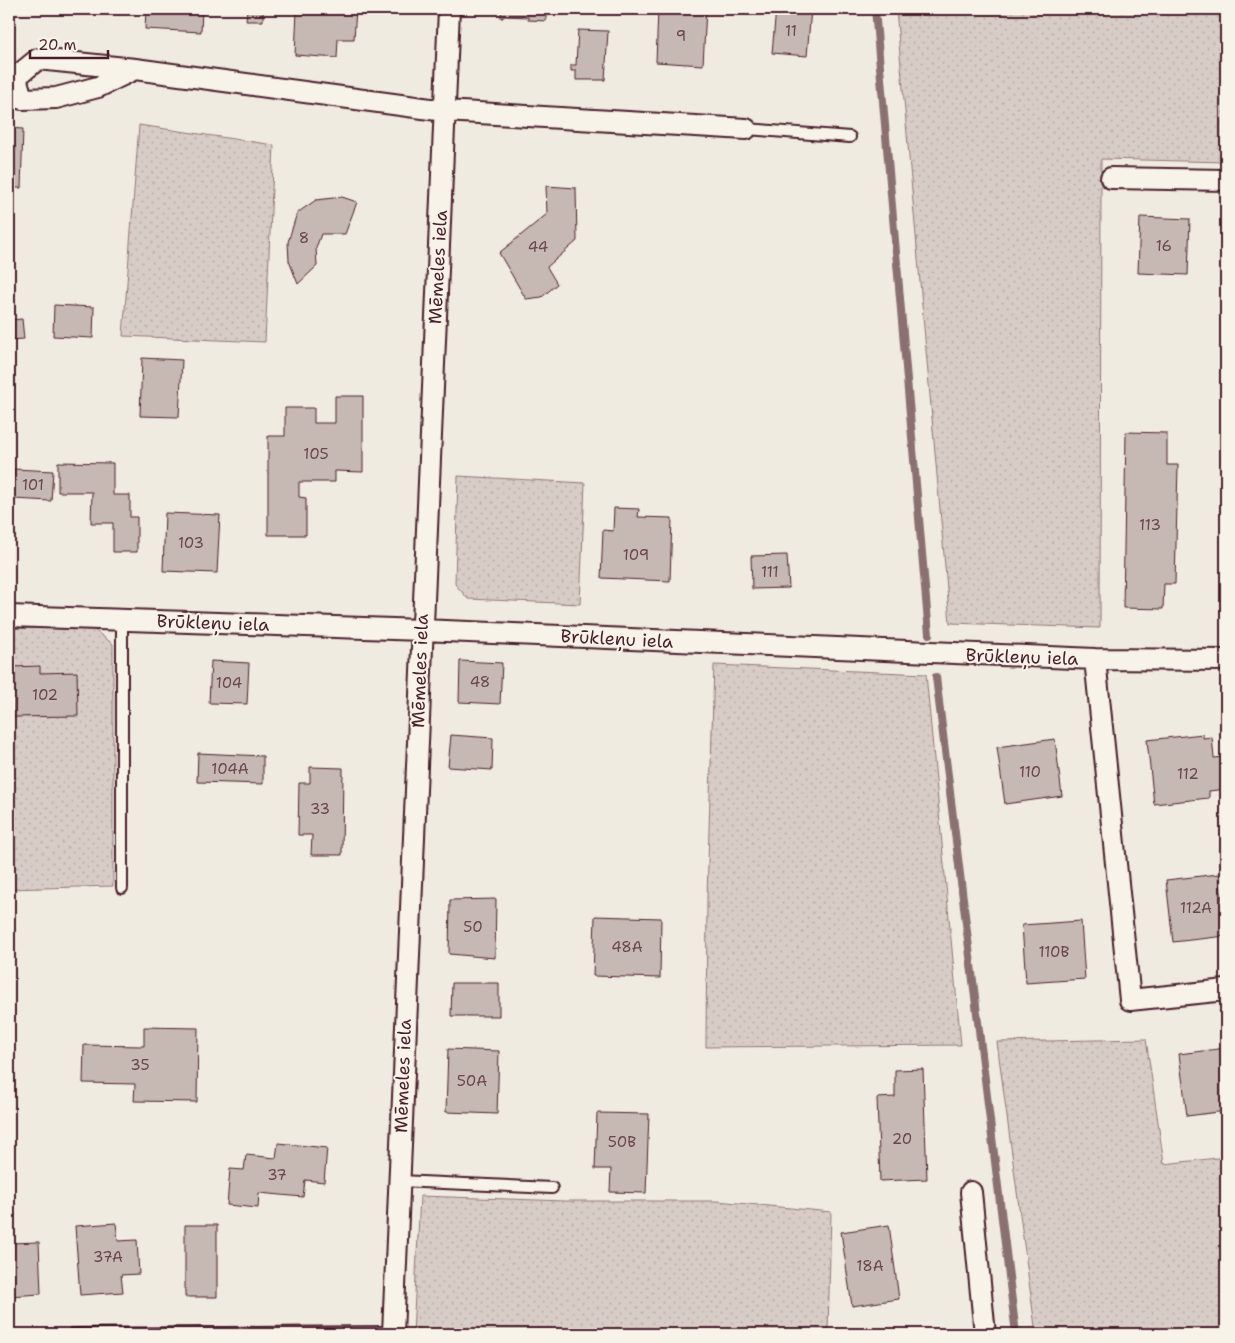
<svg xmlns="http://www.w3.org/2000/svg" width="1235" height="1343" font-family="'Shantell Sans',sans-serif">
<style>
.grass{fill:url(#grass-dots);stroke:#917678}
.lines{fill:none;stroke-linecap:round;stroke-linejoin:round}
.stream{stroke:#8b6f72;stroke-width:8}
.building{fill:#c6b8b3;stroke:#4a1f2b}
.lane-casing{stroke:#4a1f2b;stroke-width:14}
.street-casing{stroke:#4a1f2b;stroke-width:24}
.lane{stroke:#f7f3e8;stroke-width:10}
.street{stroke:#f7f3e8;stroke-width:20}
.labels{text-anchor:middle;stroke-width:4;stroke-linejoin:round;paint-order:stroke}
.number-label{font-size:15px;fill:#69454d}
.street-label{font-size:18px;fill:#4a1f2b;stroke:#f7f3e8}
</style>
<defs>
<pattern id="grass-dots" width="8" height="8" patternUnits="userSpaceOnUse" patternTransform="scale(1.25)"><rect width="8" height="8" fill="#d8cdc6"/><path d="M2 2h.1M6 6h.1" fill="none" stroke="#bbb0aa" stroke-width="1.8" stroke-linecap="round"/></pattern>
</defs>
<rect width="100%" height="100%" fill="#f0ebe0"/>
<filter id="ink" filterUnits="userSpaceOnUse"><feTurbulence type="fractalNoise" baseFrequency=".02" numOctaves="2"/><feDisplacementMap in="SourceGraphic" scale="10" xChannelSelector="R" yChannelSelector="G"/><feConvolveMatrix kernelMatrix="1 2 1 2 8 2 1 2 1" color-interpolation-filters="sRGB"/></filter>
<g filter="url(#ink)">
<path class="grass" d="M896 9H1226V162L1101 159 1100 628 950 623Z
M139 125 274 145 265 342 123 336Z
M458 476 585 483 580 604 468 599 455 584Z
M9 628 93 629 113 644V886L9 889Z
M714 665 926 674 961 1045 706 1047 707 897Z
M1146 1039 1164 1164 1226 1157V1334H1036L997 1042Z
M420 1196 565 1201H717L831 1212 828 1332 815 1334H413Z"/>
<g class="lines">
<path class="stream" d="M875 9 929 634
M936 677 1016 1334"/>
</g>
<path class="building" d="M146 9H202L201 32 145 29Z
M247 9H263V21H246Z
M325 9H356L354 39H338L337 58 295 55 297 10 322 11Z
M501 9H546V21L528 20V17L503 16V18H501Z
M658 9H706L703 65 656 62Z
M776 9H811L807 56 772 53Z
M578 30 608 31 605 80H576V71H571V65H576Z
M9 128 23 129 21 188H9Z
M546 186 576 188 577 241 547 267 557 284 542 297 526 299 499 253 547 214Z
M342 197 357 202 345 234H321L316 248 317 266 298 284 289 261 288 242 297 213 316 200Z
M1140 217 1190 219 1188 275 1138 273Z
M54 305 94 307 93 338 53 336Z
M22 319 24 339 9 340V320Z
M142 358 182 360 179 417 140 416Z
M335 396H363V472L335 471V482H299V497L306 498V535H268V436H285V408H314V423H335Z
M1126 432 1167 433V465H1178L1175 584H1164L1163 609 1123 608Z
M58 462 113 463V495H130V517H137V552H113V523H91L92 492H58Z
M14 469 53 471 51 501 13 499Z
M614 508 639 509 638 517 672 518 670 581 601 578 603 530 613 531Z
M165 513 220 515 217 573 163 571Z
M787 555 789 588 752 589 751 556Z
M211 661 249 663 247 704 209 703Z
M460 661 502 663 500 704 459 702Z
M40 666V673L77 672 78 716 13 717 12 667Z
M1203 734V738L1212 737 1214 758 1226 757V789L1209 791V798L1154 804 1147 740Z
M451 735 493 738 492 770 448 767Z
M1055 739 1062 796 1005 804 997 747Z
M198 753 263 756V784L197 782Z
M310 767 343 768 342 855H311L312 835H298L299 783H310Z
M1219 874 1226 936 1173 942 1166 880Z
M496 899 495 958 449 954 450 900Z
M595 916 661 918 660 978 593 976Z
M1081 921 1085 979 1026 983 1022 925Z
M452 983H499V1016H451Z
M144 1027 198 1028 197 1102 134 1101 135 1084 83 1083 84 1045 144 1046Z
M1226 1048V1111L1187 1116 1179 1054Z
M448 1049 499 1051 497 1114 446 1112Z
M923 1069 927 1179 880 1181 877 1098 895 1097V1070Z
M597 1113 649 1114 646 1193 610 1192 611 1169H595Z
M278 1143 327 1148 324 1182 305 1180 303 1197 259 1193 258 1208 227 1205 230 1169 244 1170 246 1155 276 1158Z
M116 1223 118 1241 137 1240 139 1274 121 1275 123 1292 80 1295 75 1226Z
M185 1225H217V1297H185Z
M889 1225 899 1299 852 1306 841 1232Z
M39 1242 41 1294 9 1296V1243Z"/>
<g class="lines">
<defs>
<path id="lane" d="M746 129 850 137
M122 888V620
M399 1181 552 1188
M73 1334 393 1332"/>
<path id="street" d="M135 69 98 87 56 98 22 99 16 77 38 59 135 69 445 111 746 129
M1111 178 1226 180
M9 616 422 630 1095 659 1226 660
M1095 659 1130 1000 1226 990
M971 1192 985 1334
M393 1334 449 9"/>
</defs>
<use href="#lane" class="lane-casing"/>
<use href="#street" class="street-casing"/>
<use href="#lane" class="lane"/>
<use href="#street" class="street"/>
</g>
</g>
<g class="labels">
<g class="number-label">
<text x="791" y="36">11</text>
<text x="681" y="41">9</text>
<text x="304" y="243">8</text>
<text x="1164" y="251">16</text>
<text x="538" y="252">44</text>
<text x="316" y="459">105</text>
<text x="33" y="490">101</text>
<text x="1150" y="530">113</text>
<text x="191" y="548">103</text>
<text x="636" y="560">109</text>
<text x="770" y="577">111</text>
<text x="480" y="687">48</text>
<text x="229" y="688">104</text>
<text x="45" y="700">102</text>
<text x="230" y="774">104A</text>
<text x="1030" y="777">110</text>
<text x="1188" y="779">112</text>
<text x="320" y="814">33</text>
<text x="1196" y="913">112A</text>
<text x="473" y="932">50</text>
<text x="627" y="952">48A</text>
<text x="1054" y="957">110B</text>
<text x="140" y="1070">35</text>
<text x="472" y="1086">50A</text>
<text x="902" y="1144">20</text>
<text x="622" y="1147">50B</text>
<text x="277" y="1180">37</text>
<text x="108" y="1262">37A</text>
<text x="870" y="1271">18A</text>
</g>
<g class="street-label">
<text transform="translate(438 267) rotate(-87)" y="6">Mēmeles iela</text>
<text transform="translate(213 623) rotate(2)" y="6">Brūkleņu iela</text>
<text transform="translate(617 639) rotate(3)" y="6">Brūkleņu iela</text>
<text transform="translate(1022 657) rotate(2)" y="6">Brūkleņu iela</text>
<text transform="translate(420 671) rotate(-88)" y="6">Mēmeles iela</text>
<text transform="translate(403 1076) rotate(-88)" y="6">Mēmeles iela</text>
</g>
</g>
<rect width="1235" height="1343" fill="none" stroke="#f7f3e8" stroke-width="30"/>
<rect x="15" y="15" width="1205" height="1313" fill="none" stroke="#4a1f2b" stroke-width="2" filter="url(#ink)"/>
<path d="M30 50v8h78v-8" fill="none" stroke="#4a1f2b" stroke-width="2.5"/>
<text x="38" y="50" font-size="15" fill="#4a1f2b" stroke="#f7f3e8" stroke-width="4" paint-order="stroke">20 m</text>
</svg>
